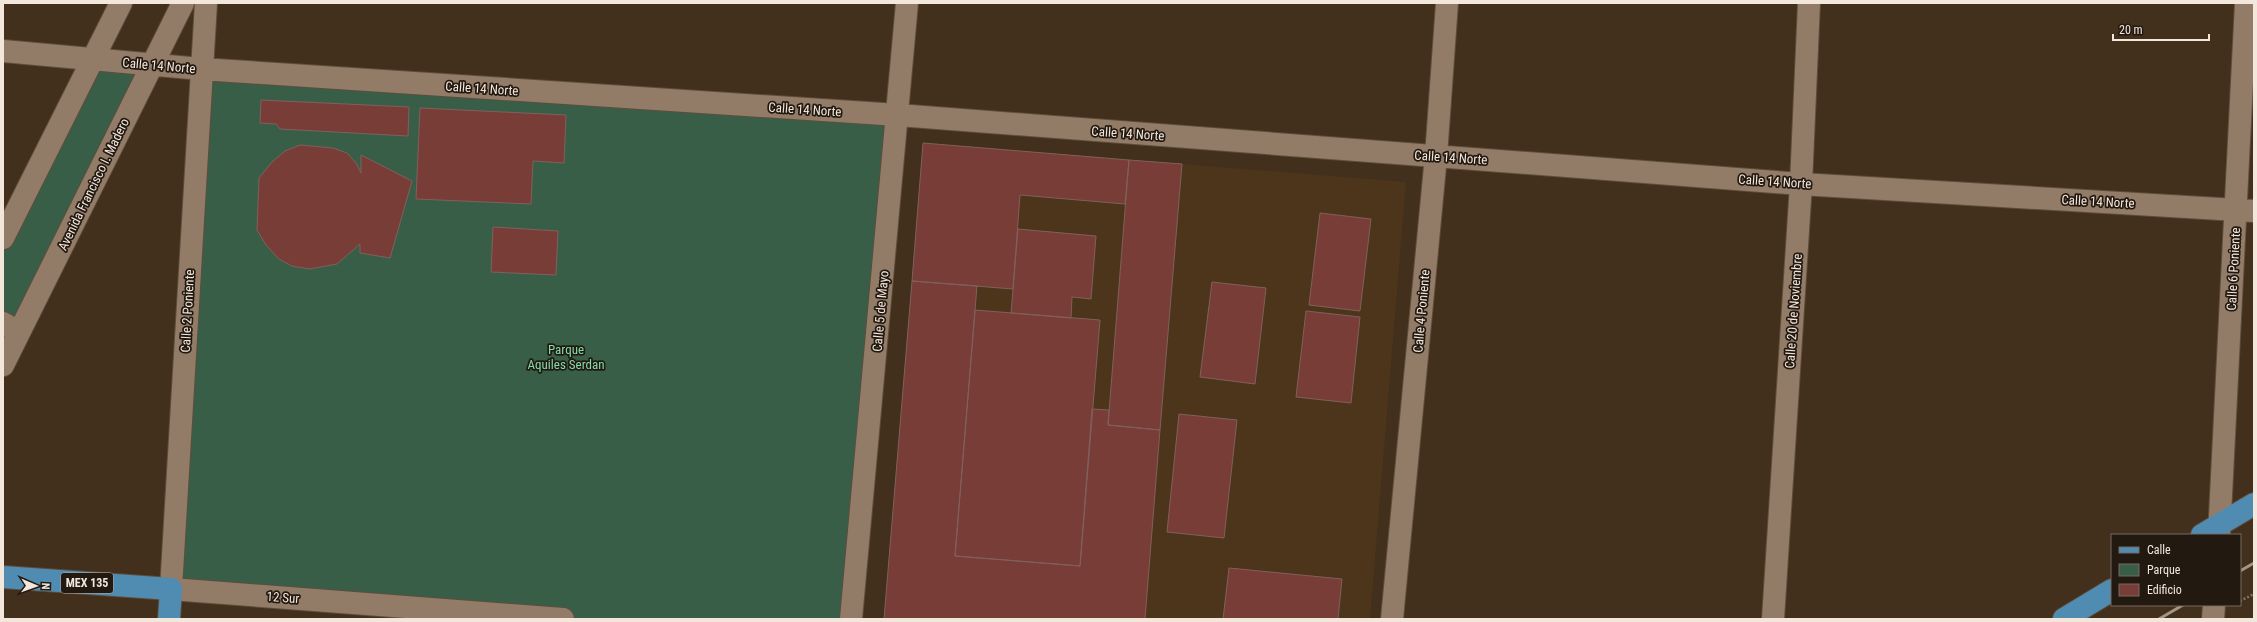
<svg xmlns="http://www.w3.org/2000/svg" width="2257" height="622" font-family="'Roboto Condensed',sans-serif">
<style>
.built{fill:#4d351c}
.green{fill:#395e48}
.building{fill:#793d37;stroke:#80605c}
.lines{fill:none;stroke-linecap:round;stroke-linejoin:round}
.minor-casing{stroke:#5d4d3c;stroke-width:24}
.major-casing{stroke:#5d4d3c;stroke-width:24}
.path{stroke:#857565;stroke-width:2.5;stroke-dasharray:2 2;stroke-linecap:butt}
.minor{stroke:#937c67;stroke-width:22}
.major{stroke:#508cb1;stroke-width:22}
.rail{stroke:#a59587;stroke-width:3}
.labels{text-anchor:middle;stroke-width:3.5;stroke-linejoin:round;paint-order:stroke}
.shield{fill:#221911;stroke:#b4a89e;stroke-width:1}
.shield-label{font-size:12px;font-weight:bold;fill:#f3e6db}
.street-label{font-size:13px;fill:#f3e6db;stroke:#221911}
.park-label{font-size:13px;fill:#82dca8;stroke:#221911}
</style>
<rect width="100%" height="100%" fill="#422f1c"/>
<path class="built" d="M923 143 1406 182 1370 619H884Z"/>
<path class="green" d="M92 59 152 65 3 365V237Z
M201 69 898 115 851 619H563L171 589Z"/>
<path class="building" d="M261 100 409 107 408 136 280 129 276 124 260 123Z
M420 108 566 115 564 163 533 161 531 204 416 199Z
M923 143 1129 160 1125 204 1020 195 1013 289 912 281Z
M300 145 333 148 347 153 356 163 361 173V155L412 181 390 258 360 253V244L337 264 309 269 292 266 279 259 266 245 257 230 259 178 272 162 285 151Z
M1129 160 1182 164 1160 430 1108 425Z
M1320 213 1371 219 1360 311 1309 305Z
M493 227 558 231 556 275 491 272Z
M1018 229 1096 236 1091 299 1072 297 1071 318 1011 313Z
M912 281 977 286 955 556 1080 566 1092 409 1109 410 1108 425 1160 430 1145 619H884Z
M1212 282 1266 288 1255 384 1200 377Z
M975 310 1100 320 1080 566 955 556Z
M1306 311 1360 317 1351 403 1296 397Z
M1179 414 1237 420 1224 538 1167 532Z
M1229 568 1342 579 1338 619H1223Z"/>
<g class="lines">
<defs>
<path id="minor" d="M206 3 171 589 563 619
M3 51 201 69 898 115 1801 184 2254 211
M3 238 121 3
M3 323 19 332
M3 365 183 3
M2219 535 2246 3
M851 619 907 3
M1392 619 1436 156 1447 3
M1773 619 1801 184 1809 3
M2213 619 2214 605"/>
<path id="major" d="M2202 535 2254 504
M3 577 171 589 169 619
M2064 619 2112 590"/>
</defs>
<use href="#minor" class="minor-casing"/>
<use href="#major" class="major-casing"/>
<path class="path" d="M2240 601 2254 594"/>
<use href="#minor" class="minor"/>
<use href="#major" class="major"/>
<path class="rail" d="M2240 571 2254 563
M2159 619 2183 605"/>
</g>
<g class="labels">
<rect class="shield" x="61" y="573" width="52" height="20" rx="3"/>
<g class="shield-label">
<text x="87" y="587">MEX 135</text>
</g>
<g class="street-label">
<text transform="translate(159 65) rotate(5)" y="5">Calle 14 Norte</text>
<text transform="translate(482 88) rotate(4)" y="5">Calle 14 Norte</text>
<text transform="translate(805 109) rotate(4)" y="5">Calle 14 Norte</text>
<text transform="translate(1128 133) rotate(4)" y="5">Calle 14 Norte</text>
<text transform="translate(1451 157) rotate(4)" y="5">Calle 14 Norte</text>
<text transform="translate(1775 181) rotate(4)" y="5">Calle 14 Norte</text>
<text transform="translate(93 184) rotate(-64)" y="5">Avenida Francisco I. Madero</text>
<text transform="translate(2098 201) rotate(3)" y="5">Calle 14 Norte</text>
<text transform="translate(2233 269) rotate(-87)" y="5">Calle 6 Poniente</text>
<text transform="translate(187 311) rotate(-87)" y="5">Calle 2 Poniente</text>
<text transform="translate(880 311) rotate(-85)" y="5">Calle 5 de Mayo</text>
<text transform="translate(1421 311) rotate(-85)" y="5">Calle 4 Poniente</text>
<text transform="translate(1793 311) rotate(-86)" y="5">Calle 20 de Noviembre</text>
<text transform="translate(283 597) rotate(4)" y="5">12 Sur</text>
</g>
<g class="park-label">
<text x="566" y="354">Parque<tspan x="566" dy="15">Aquiles Serdan</tspan></text>
</g>
</g>
<rect width="2257" height="622" fill="none" stroke="#f3e6db" stroke-width="8"/>
<rect x="2111" y="534" width="130" height="72" fill="#221911" stroke="#766b62"/>
<rect x="2119" y="547" width="20" height="6" fill="#508cb1" stroke="#766b62"/>
<text x="2147" y="554" font-size="12" fill="#f3e6db">Calle</text>
<rect x="2119" y="564" width="20" height="12" fill="#395e48" stroke="#766b62"/>
<text x="2147" y="574" font-size="12" fill="#f3e6db">Parque</text>
<rect x="2119" y="584" width="20" height="12" fill="#793d37" stroke="#766b62"/>
<text x="2147" y="594" font-size="12" fill="#f3e6db">Edificio</text>
<g transform="translate(36 586) rotate(92)" stroke="#221911" stroke-width="3" paint-order="stroke">
<path d="M0-3L7 15L0 10L-7 15Z" fill="#f3e6db"/>
<text y="-6" font-size="11" font-weight="bold" text-anchor="middle" fill="#f3e6db">N</text>
</g>
<path d="M2113 34v6h96v-6" fill="none" stroke="#f3e6db" stroke-width="2"/>
<text x="2119" y="34" font-size="12" fill="#f3e6db" stroke="#221911" stroke-width="3" paint-order="stroke">20 m</text>
</svg>
